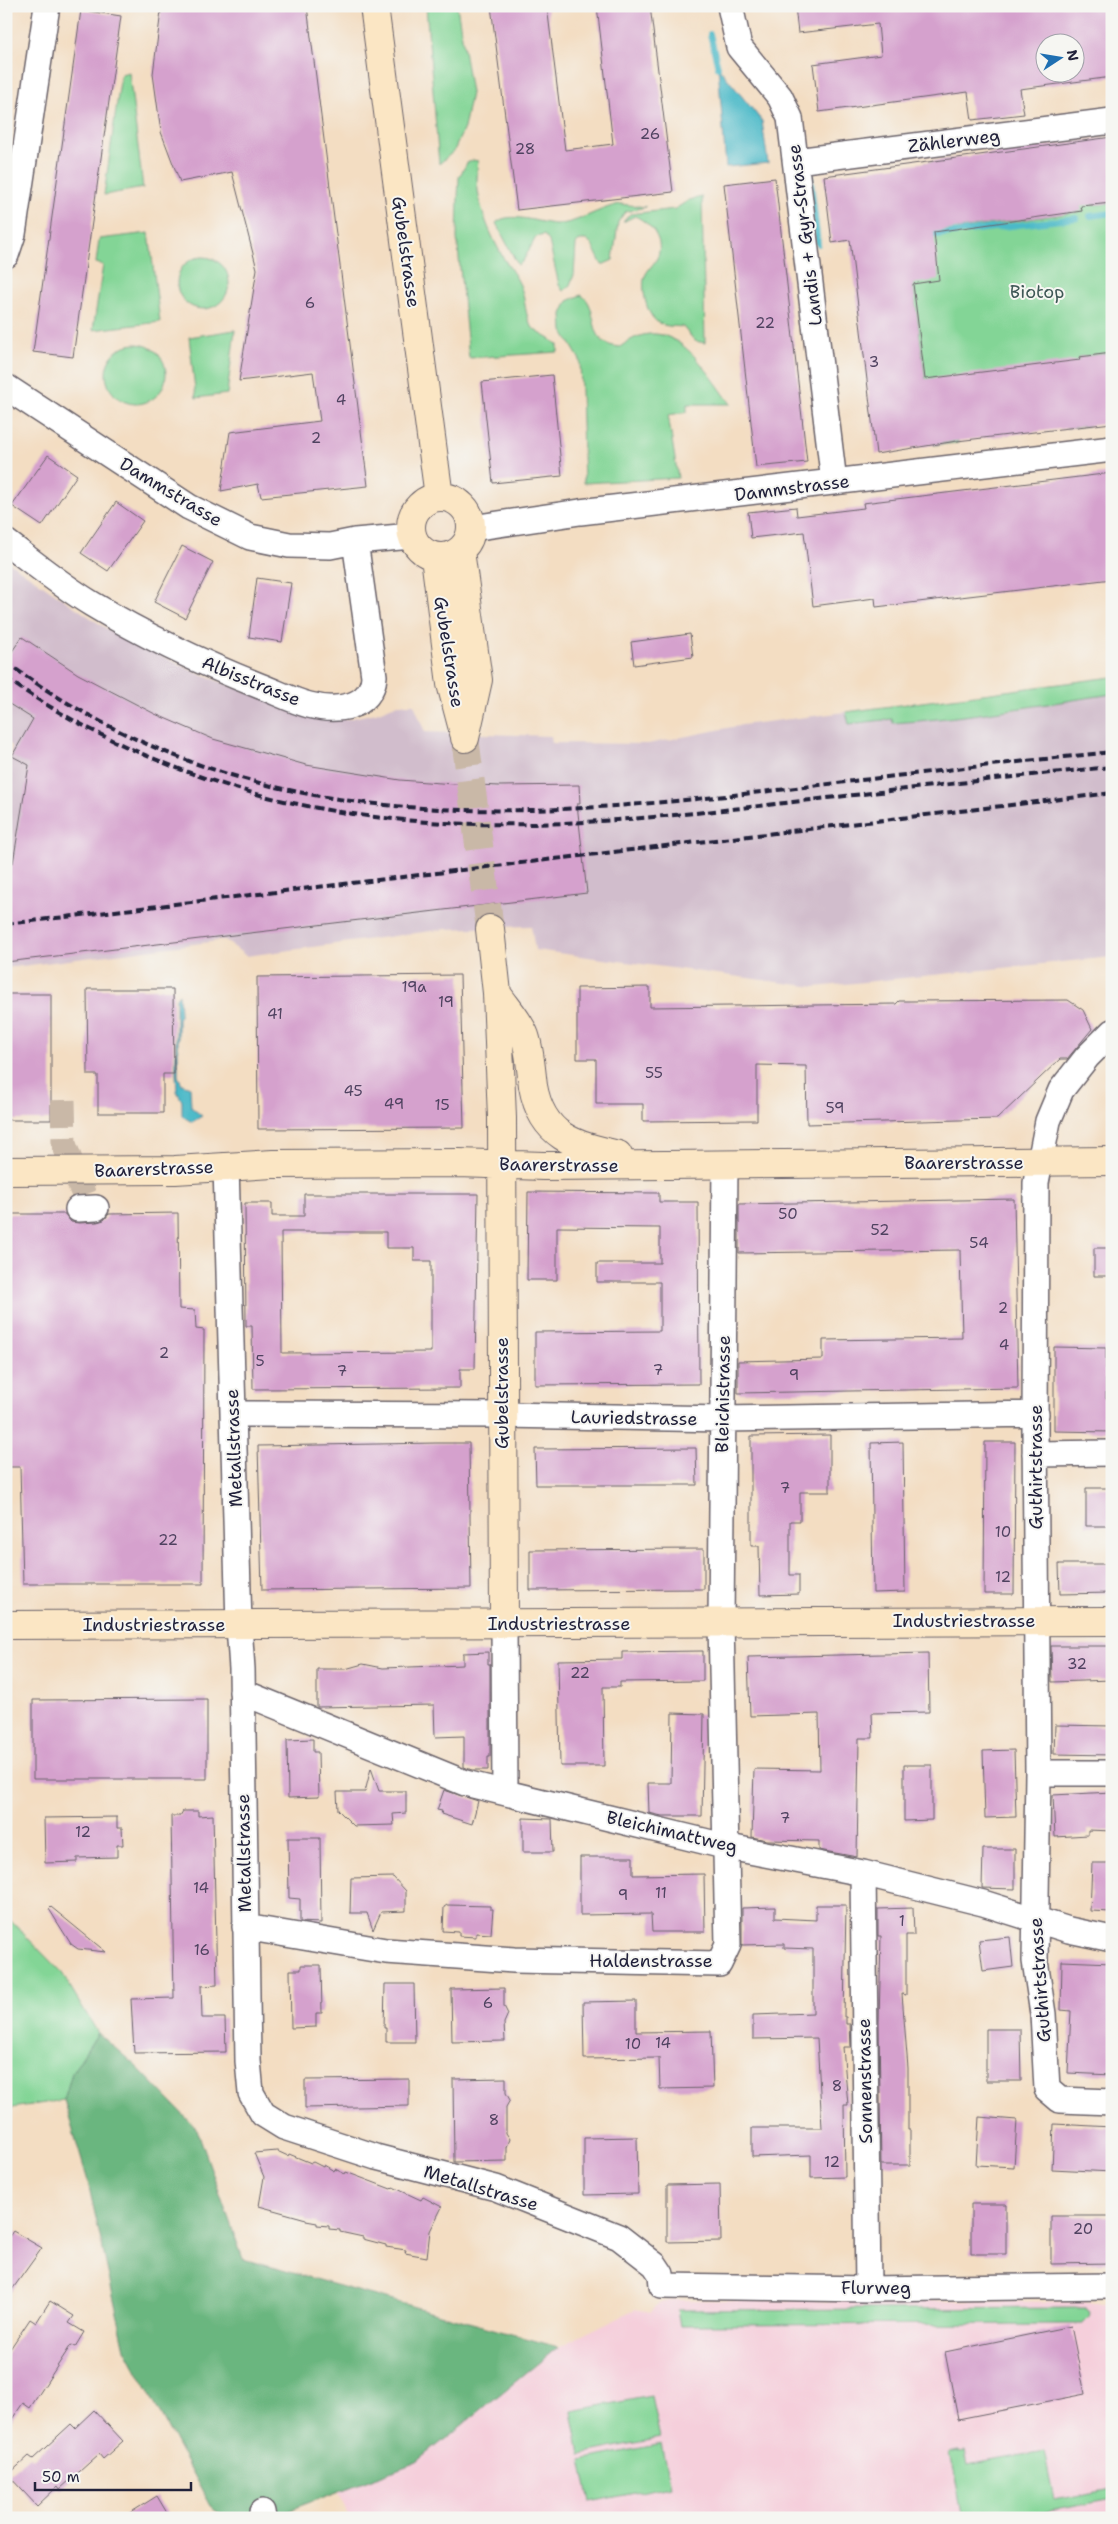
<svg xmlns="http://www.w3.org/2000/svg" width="1118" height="2524" font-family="'Shantell Sans',sans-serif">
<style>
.built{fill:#f5cfdb}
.industrial{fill:#d1bdcc}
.green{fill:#83d596;stroke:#527c68}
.forest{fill:#6ab67f;stroke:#466c5d}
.water{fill:#4cb9c8;stroke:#376e82}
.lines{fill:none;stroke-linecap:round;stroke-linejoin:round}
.stream{stroke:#4cb9c8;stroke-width:6}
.building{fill:#d5a1cd;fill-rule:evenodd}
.street-tunnel{stroke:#c9b8a7;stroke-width:25;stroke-dasharray:25 12;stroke-linecap:butt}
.secondary-tunnel{stroke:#c9b8a7;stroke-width:28;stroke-dasharray:28 14;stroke-linecap:butt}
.street-casing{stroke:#6b636a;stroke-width:28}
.secondary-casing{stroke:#6b636a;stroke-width:30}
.street{stroke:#fff;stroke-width:25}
.secondary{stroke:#fbe6c4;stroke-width:28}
.rail{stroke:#22223b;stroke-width:4;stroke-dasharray:8 4;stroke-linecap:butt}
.labels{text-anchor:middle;stroke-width:4;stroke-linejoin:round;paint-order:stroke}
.number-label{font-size:15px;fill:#4f4260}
.street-label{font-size:18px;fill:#22223b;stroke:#f6f6f2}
.park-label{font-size:18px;fill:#3f5856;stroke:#f6f6f2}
</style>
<rect width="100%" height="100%" fill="#f6f6f2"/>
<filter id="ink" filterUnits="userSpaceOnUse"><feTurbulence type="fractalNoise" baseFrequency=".02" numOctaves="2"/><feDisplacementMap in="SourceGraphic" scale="10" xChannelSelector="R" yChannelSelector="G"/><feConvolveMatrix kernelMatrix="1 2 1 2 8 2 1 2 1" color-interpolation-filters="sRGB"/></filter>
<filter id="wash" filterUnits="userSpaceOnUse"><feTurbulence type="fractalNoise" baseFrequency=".0096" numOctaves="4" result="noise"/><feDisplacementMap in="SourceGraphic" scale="20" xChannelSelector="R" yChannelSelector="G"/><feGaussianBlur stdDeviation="1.12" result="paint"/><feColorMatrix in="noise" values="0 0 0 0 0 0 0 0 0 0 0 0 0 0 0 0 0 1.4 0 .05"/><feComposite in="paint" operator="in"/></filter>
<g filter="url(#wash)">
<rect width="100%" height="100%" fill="#f3ddc2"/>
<path class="built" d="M674 2300 1112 2302V2518H349L339 2492 417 2462 558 2347 635 2309 651 2312 660 2303Z"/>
<path class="industrial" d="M6 560 107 629 199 674 317 717 347 719 376 713 398 704H414L425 732 551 736 552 743 648 744 742 725 846 712 849 724 892 719 893 723 1012 710 1112 694V957L815 987 535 950 531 926 446 929 246 956 225 940 6 968V777L12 746 6 741Z"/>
<path class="green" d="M426 6H457L471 93 464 128 454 151 439 164Z
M129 72 143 188 104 195 121 74Z
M1084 141 1092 205 1112 203V353L1079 357 1088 426 1066 428 952 376 958 443 934 445 910 262 924 163 951 159 958 229 1070 213 1061 145Z
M473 160 478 161C473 196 487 229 504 259 509 267 516 276 520 285 526 299 524 316 533 328 537 333 551 338 558 345V352L469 358 457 238 458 197 459 177 467 163Z
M702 197 705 343 695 341 683 327C676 326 667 327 661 324 647 319 642 292 644 279 646 270 655 264 658 256 664 239 650 223 635 216L623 222 630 214 675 209 689 200Z
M620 204 646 207 625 212 618 222 613 260 602 265 592 245 586 240H581L576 244 574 275 569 287 563 291 559 285 549 241 544 235 536 237 523 261 518 265 496 223C509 210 541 224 557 224 574 225 599 208 620 204Z
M149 233 160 322 93 330 103 265 96 263 99 239Z
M177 283a26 26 0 1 1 52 0a26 26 0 1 1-52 0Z
M581 295C601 306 584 345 620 347 671 307 704 368 731 404H687V412L668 415 678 478 584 483 580 360 563 331 562 314 568 301Z
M235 330 227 394 196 398 189 337Z
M106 374a30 30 0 1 1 60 0a30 30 0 1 1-60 0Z
M1112 677V694C1039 705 966 718 893 723L892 719 849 724 846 712Z
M6 1916 62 1973 98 2033 72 2073 64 2100 6 2109Z
M1085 2308 1089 2311 1091 2316 1084 2324 680 2325 677 2310Z
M651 2396 660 2438 580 2454 572 2411Z
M661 2444 670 2486 590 2502 581 2460Z
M959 2450 960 2452 965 2451 968 2465 1044 2451 1054 2500 1112 2489V2499L1015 2518H963L950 2452Z"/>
<path class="forest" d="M98 2033 138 2068 197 2129 243 2259 558 2347 417 2462 268 2518H228L210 2506 125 2349 87 2178 64 2100 72 2073Z"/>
<path class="water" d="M718 67 762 121 768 163 726 167Z
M179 994 180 1016 178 1018V1076L182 1084 190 1087 191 1107 202 1116 192 1122 182 1116V1101L177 1091 176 1073V998Z"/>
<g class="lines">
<path class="stream" d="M710 34 718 67
M810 174 818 244
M1090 216 1112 213
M927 236 1077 218"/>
</g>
<g id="blocks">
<path class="building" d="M209 6H307L368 486 261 497 258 484 221 491 230 432 320 421 313 372 239 381 257 269 232 172 180 182 161 132 153 74 161 11Z
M491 6H547L565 150 613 144 597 6H650L673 192 517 210Z
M795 6H1112V77L1020 89 1024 114 972 120 968 92 819 112 813 64 881 55 878 24 798 33ZM1046 42H1076V72H1046Z
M81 10 121 16 73 357 33 352Z
M1112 137V203L1081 206 1082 211 934 232 939 280 913 284 925 379 1080 360 1079 357 1112 353V423L957 441 876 454 850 240 832 243 824 176Z
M775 178 807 462 756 467 724 184Z
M552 375 562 476 493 483 482 382Z
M48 455 77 475 42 526 12 506Z
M1112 473V579L876 607 875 598 813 606 804 532 751 538 748 512 796 507 797 516 864 508 863 503Z
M116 502 143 521 108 571 81 553Z
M182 546 213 562 185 618 154 602Z
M257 578 291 583 282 642 249 637Z
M690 634 693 657 634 665 631 642Z
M22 637 78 674 155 714 213 739 306 765 400 780 454 784 500 786 579 785 580 804H577L587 893 6 962V864L13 863 29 765 12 756 33 719 6 702V660Z
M460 975 464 1128 258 1129 257 977Z
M650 987V1007L896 1004 899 1001H909L1068 1000 1083 1010 1092 1029 1067 1059H1060L997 1119 807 1124 806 1066 757 1065V1120L643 1121V1104H596V1059H577V988Z
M87 989H173L174 1074H163V1113H98V1075H88Z
M6 994H51V1120H6Z
M528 1192 659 1193V1202H698L699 1384 535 1385V1332L660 1331V1282H597V1263H660V1228L557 1227V1280H527Z
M304 1194H478L475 1369H460V1388L253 1389 252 1326H246L245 1203H272V1216H304ZM281 1232H386V1248H414V1261H431V1352L282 1353Z
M1014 1199 1018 1388 738 1393V1361L823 1359V1340L962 1338 960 1250 739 1253V1204Z
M178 1213 179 1309 195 1310 196 1329 204 1330 203 1584H23L20 1467H6V1214H65L71 1222 79 1223 97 1222 104 1220 109 1214Z
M1094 1248H1112V1276H1094Z
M1054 1347 1106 1348V1399H1112V1432L1054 1431Z
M830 1435V1492H800V1521H790V1575H799V1594L760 1595 759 1546H751V1436Z
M903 1442 905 1592 873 1593 871 1443Z
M985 1442H1015L1014 1594H984Z
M436 1443H469L471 1588 262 1590 258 1446Z
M696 1448 697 1485H536L535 1449Z
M1086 1488H1112V1526H1086Z
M704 1549V1589L530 1590V1550Z
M1059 1564H1112V1593L1060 1594Z
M1051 1646H1112V1680L1052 1682Z
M703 1651V1681L620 1682V1687H603L604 1766H560L558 1660 622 1659V1652Z
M488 1652V1664H490V1757H488V1770H472L464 1767V1736L435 1737 434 1705 317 1707V1669H345L363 1664 383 1668 463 1665V1653Z
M928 1653 929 1712 872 1713 873 1738H859L857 1857 819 1850V1841L767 1840 752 1837 754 1769 820 1770 819 1714 750 1716 748 1657Z
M207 1699V1779H33V1700Z
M672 1713 704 1714 702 1816H662L649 1813 648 1783H671Z
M1055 1725 1112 1726V1755L1054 1754Z
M313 1739V1752H318L319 1797 288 1798 287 1740Z
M1014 1750 1016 1817 985 1818 983 1751Z
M904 1765H932V1820L904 1821Z
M371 1768 379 1791H406V1813L393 1814 394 1825 354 1826 338 1810 337 1792H365Z
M444 1790 478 1801 472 1824 441 1814 442 1811 437 1810Z
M1112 1792V1831L1088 1830V1835L1055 1837 1053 1795Z
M183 1811H198V1816L213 1815 217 1985 201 1986 202 2018H225L226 2052 134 2053 131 1999 174 1998 171 1816H180Z
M117 1817V1828H122L123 1845H117V1857L77 1858V1862L45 1863 44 1818Z
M523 1818 552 1819 553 1852H523Z
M288 1838H320L321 1923 300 1922V1899L289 1898Z
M983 1849H1015V1889L982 1888Z
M580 1857H633V1875L704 1874 705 1932H652L651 1914 580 1915Z
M1092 1863H1112V1912L1090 1911Z
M393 1877 406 1891V1911L381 1912 373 1930 367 1913H350L351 1878Z
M447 1905 490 1906V1909H493L491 1934 476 1933V1937L459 1936V1932L443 1931 444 1907Z
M816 1905H846L844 2017H846V2024H850L851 2047H843L848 2105H844L845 2177 811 2178V2155L752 2157V2128H822L817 2038 753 2039V2015L813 2013V1949L784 1948V1944L742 1945V1908L775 1907V1918L816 1920Z
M51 1907 106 1952 78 1949 71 1944 49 1909Z
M913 1908 914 1935H906V1995L902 1994 908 2068V2130H910V2165H881L879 2023 881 1936H878V1909Z
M1010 1937 1013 1967 983 1971 979 1940Z
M1062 1961 1112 1963V2075L1068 2073 1071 2011 1061 2010Z
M301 1965H321L322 2013H316V2027L291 2028 290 1970H301Z
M385 1984H414L415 2042H386V2028H384Z
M504 1988V2006L508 2014 504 2023 505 2041 452 2042 451 1989Z
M636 2001V2032L711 2031 713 2088 660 2089 659 2058 584 2059 583 2002Z
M986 2029H1020L1021 2081H986Z
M506 2078V2093L510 2100 506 2107V2133L510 2139 507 2147V2161L454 2162 453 2079Z
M409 2079V2106L305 2108V2080Z
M979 2117 1017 2120 1014 2167 976 2165Z
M1054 2124 1112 2127V2172L1052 2169Z
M637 2137 638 2194 584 2195V2138Z
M277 2151 288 2156 289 2154 311 2163 313 2162 323 2167 324 2165 334 2171 335 2169 345 2174 346 2172 391 2189 393 2187 421 2200 423 2197 442 2207 430 2231 427 2257 405 2253 406 2250 386 2247V2245L363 2239V2237L340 2232V2230L329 2229V2226L317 2225V2223L306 2221V2219L259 2206 264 2177 254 2153Z
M720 2184 721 2241 667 2242V2185Z
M971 2204H1006V2254H971Z
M1051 2216H1112V2263L1051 2264Z
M13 2231 42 2248 6 2298V2241Z
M50 2301 74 2316 69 2323 84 2332 75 2347 71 2345 30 2408 23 2403 6 2428V2355L30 2319 36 2323Z
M1071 2326 1085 2394 958 2419 945 2352Z
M94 2410 123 2441 103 2459 99 2454 60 2489 58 2486 37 2506 8 2475 29 2456 33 2459 71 2424 75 2428Z
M157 2496 170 2518H122Z"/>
</g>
</g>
<g filter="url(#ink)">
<use href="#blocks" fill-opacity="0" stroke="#6b636a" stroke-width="1"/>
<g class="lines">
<path class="street-tunnel" d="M63 1100 64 1144 89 1208"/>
<path class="secondary-tunnel" d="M465 738 490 929"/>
<defs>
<path id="street" d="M730 6 739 47 780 97 790 118 834 482
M796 161 1112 121
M6 255 13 234 47 6
M6 387 189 507 250 537 289 545 330 546 355 541 412 536
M472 528 580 512 1112 449
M6 542C34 563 62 586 92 604 145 636 202 663 260 686 276 692 293 701 309 705 336 712 372 709 374 676L355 541
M1112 1032 1087 1057 1061 1090 1048 1121 1036 1183 1035 1430 1038 1773 1035 1961 1043 2014 1047 2089 1060 2100 1112 2102
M226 1166 239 1625 242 1669 248 2061 251 2093 263 2114 284 2127 376 2157 496 2188 619 2237 655 2265 661 2274 662 2286 868 2289 1112 2286
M78 1209 96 1208
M233 1414 503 1415 724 1419 1036 1414
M1035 1454 1112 1453
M504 1624 505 1792
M242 1692 465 1783 724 1846 863 1873 983 1903 1069 1930 1112 1939
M1038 1773H1112
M863 1873 868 2289
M245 1927 386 1951 514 1960 719 1964 728 1945 721 1623 725 1164
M262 2512 263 2518"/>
<path id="secondary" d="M374 6 439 497
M411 527a30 30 0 1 1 60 0a30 30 0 1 1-60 0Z
M460 551 478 680 465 738
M435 557 451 684 464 733
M490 929 497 993 502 1118 504 1624
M498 995C506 1007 520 1022 525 1036 530 1051 531 1070 533 1086 542 1137 574 1145 618 1155
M6 1171 175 1170 273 1164 459 1163 543 1166 666 1165 1112 1161
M6 1625 1112 1621"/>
</defs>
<use href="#street" class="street-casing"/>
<use href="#secondary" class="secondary-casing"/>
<use href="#street" class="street"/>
<use href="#secondary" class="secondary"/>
<path class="rail" d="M6 662C248 840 505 822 787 789 895 776 1003 763 1112 752
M6 678C54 712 107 740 162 762 372 848 574 828 793 802 899 790 1005 777 1112 767
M6 924 1112 793"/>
</g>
</g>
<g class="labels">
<g class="number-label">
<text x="650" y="139">26</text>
<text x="525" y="154">28</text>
<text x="310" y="308">6</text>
<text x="765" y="328">22</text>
<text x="874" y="367">3</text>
<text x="341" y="405">4</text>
<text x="316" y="443">2</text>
<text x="414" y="992">19a</text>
<text x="446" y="1007">19</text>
<text x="275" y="1019">41</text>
<text x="654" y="1078">55</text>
<text x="353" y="1096">45</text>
<text x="394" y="1109">49</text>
<text x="442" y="1110">15</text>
<text x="835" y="1113">59</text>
<text x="788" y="1219">50</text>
<text x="880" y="1235">52</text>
<text x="979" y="1248">54</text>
<text x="1003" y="1313">2</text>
<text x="1004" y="1350">4</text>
<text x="164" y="1358">2</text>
<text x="260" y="1366">5</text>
<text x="658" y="1375">7</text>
<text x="342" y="1376">7</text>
<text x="794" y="1380">9</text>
<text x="785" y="1493">7</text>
<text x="1003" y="1537">10</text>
<text x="168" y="1545">22</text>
<text x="1003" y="1582">12</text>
<text x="1077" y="1669">32</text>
<text x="580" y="1678">22</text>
<text x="785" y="1823">7</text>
<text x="83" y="1837">12</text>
<text x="201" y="1893">14</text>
<text x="661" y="1898">11</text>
<text x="623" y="1900">9</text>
<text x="902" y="1926">1</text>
<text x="202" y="1955">16</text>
<text x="488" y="2008">6</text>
<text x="663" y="2048">14</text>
<text x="633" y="2049">10</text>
<text x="837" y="2091">8</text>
<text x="494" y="2125">8</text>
<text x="832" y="2167">12</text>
<text x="1083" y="2234">20</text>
</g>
<g class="street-label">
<text transform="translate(954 141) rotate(-7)" y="6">Zählerweg</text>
<text transform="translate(805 235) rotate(-97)" y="6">Landis + Gyr-Strasse</text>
<text transform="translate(406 252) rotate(82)" y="6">Gubelstrasse</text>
<text transform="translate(792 488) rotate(-7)" y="6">Dammstrasse</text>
<text transform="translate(171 492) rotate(31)" y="6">Dammstrasse</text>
<text transform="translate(449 652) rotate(81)" y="6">Gubelstrasse</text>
<text transform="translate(251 681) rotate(22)" y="6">Albisstrasse</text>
<text x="964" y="1169">Baarerstrasse</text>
<text transform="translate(559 1165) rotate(1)" y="6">Baarerstrasse</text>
<text transform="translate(154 1169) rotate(-2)" y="6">Baarerstrasse</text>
<text transform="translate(502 1393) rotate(-90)" y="6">Gubelstrasse</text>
<text transform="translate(723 1394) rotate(-89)" y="6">Bleichistrasse</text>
<text transform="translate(634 1418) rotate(1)" y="6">Lauriedstrasse</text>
<text transform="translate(234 1448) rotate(-92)" y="6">Metallstrasse</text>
<text transform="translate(1036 1467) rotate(-90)" y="6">Guthirtstrasse</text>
<text x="964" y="1627">Industriestrasse</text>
<text x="559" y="1630">Industriestrasse</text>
<text x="154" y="1631">Industriestrasse</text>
<text transform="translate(672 1832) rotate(13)" y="6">Bleichimattweg</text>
<text transform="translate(244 1853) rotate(-91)" y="6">Metallstrasse</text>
<text x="651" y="1967">Haldenstrasse</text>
<text transform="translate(1040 1980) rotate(-94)" y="6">Guthirtstrasse</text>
<text transform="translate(865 2081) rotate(-91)" y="6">Sonnenstrasse</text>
<text transform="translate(481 2188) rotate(17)" y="6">Metallstrasse</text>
<text x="876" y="2294">Flurweg</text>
</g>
<g class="park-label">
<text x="1037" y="298">Biotop</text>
</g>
</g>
<rect width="1118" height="2524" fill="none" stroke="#f6f6f2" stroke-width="25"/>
<g transform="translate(1060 58) rotate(78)"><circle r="24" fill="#f6f6f2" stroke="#a1a1a9"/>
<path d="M0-4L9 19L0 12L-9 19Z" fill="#1f6fb2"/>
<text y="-8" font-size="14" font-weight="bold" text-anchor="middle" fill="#22223b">N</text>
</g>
<path d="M35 2482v8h156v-8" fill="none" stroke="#22223b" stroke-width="2.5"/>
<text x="42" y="2482" font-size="15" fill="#22223b" stroke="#f6f6f2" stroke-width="4" paint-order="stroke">50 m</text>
</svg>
